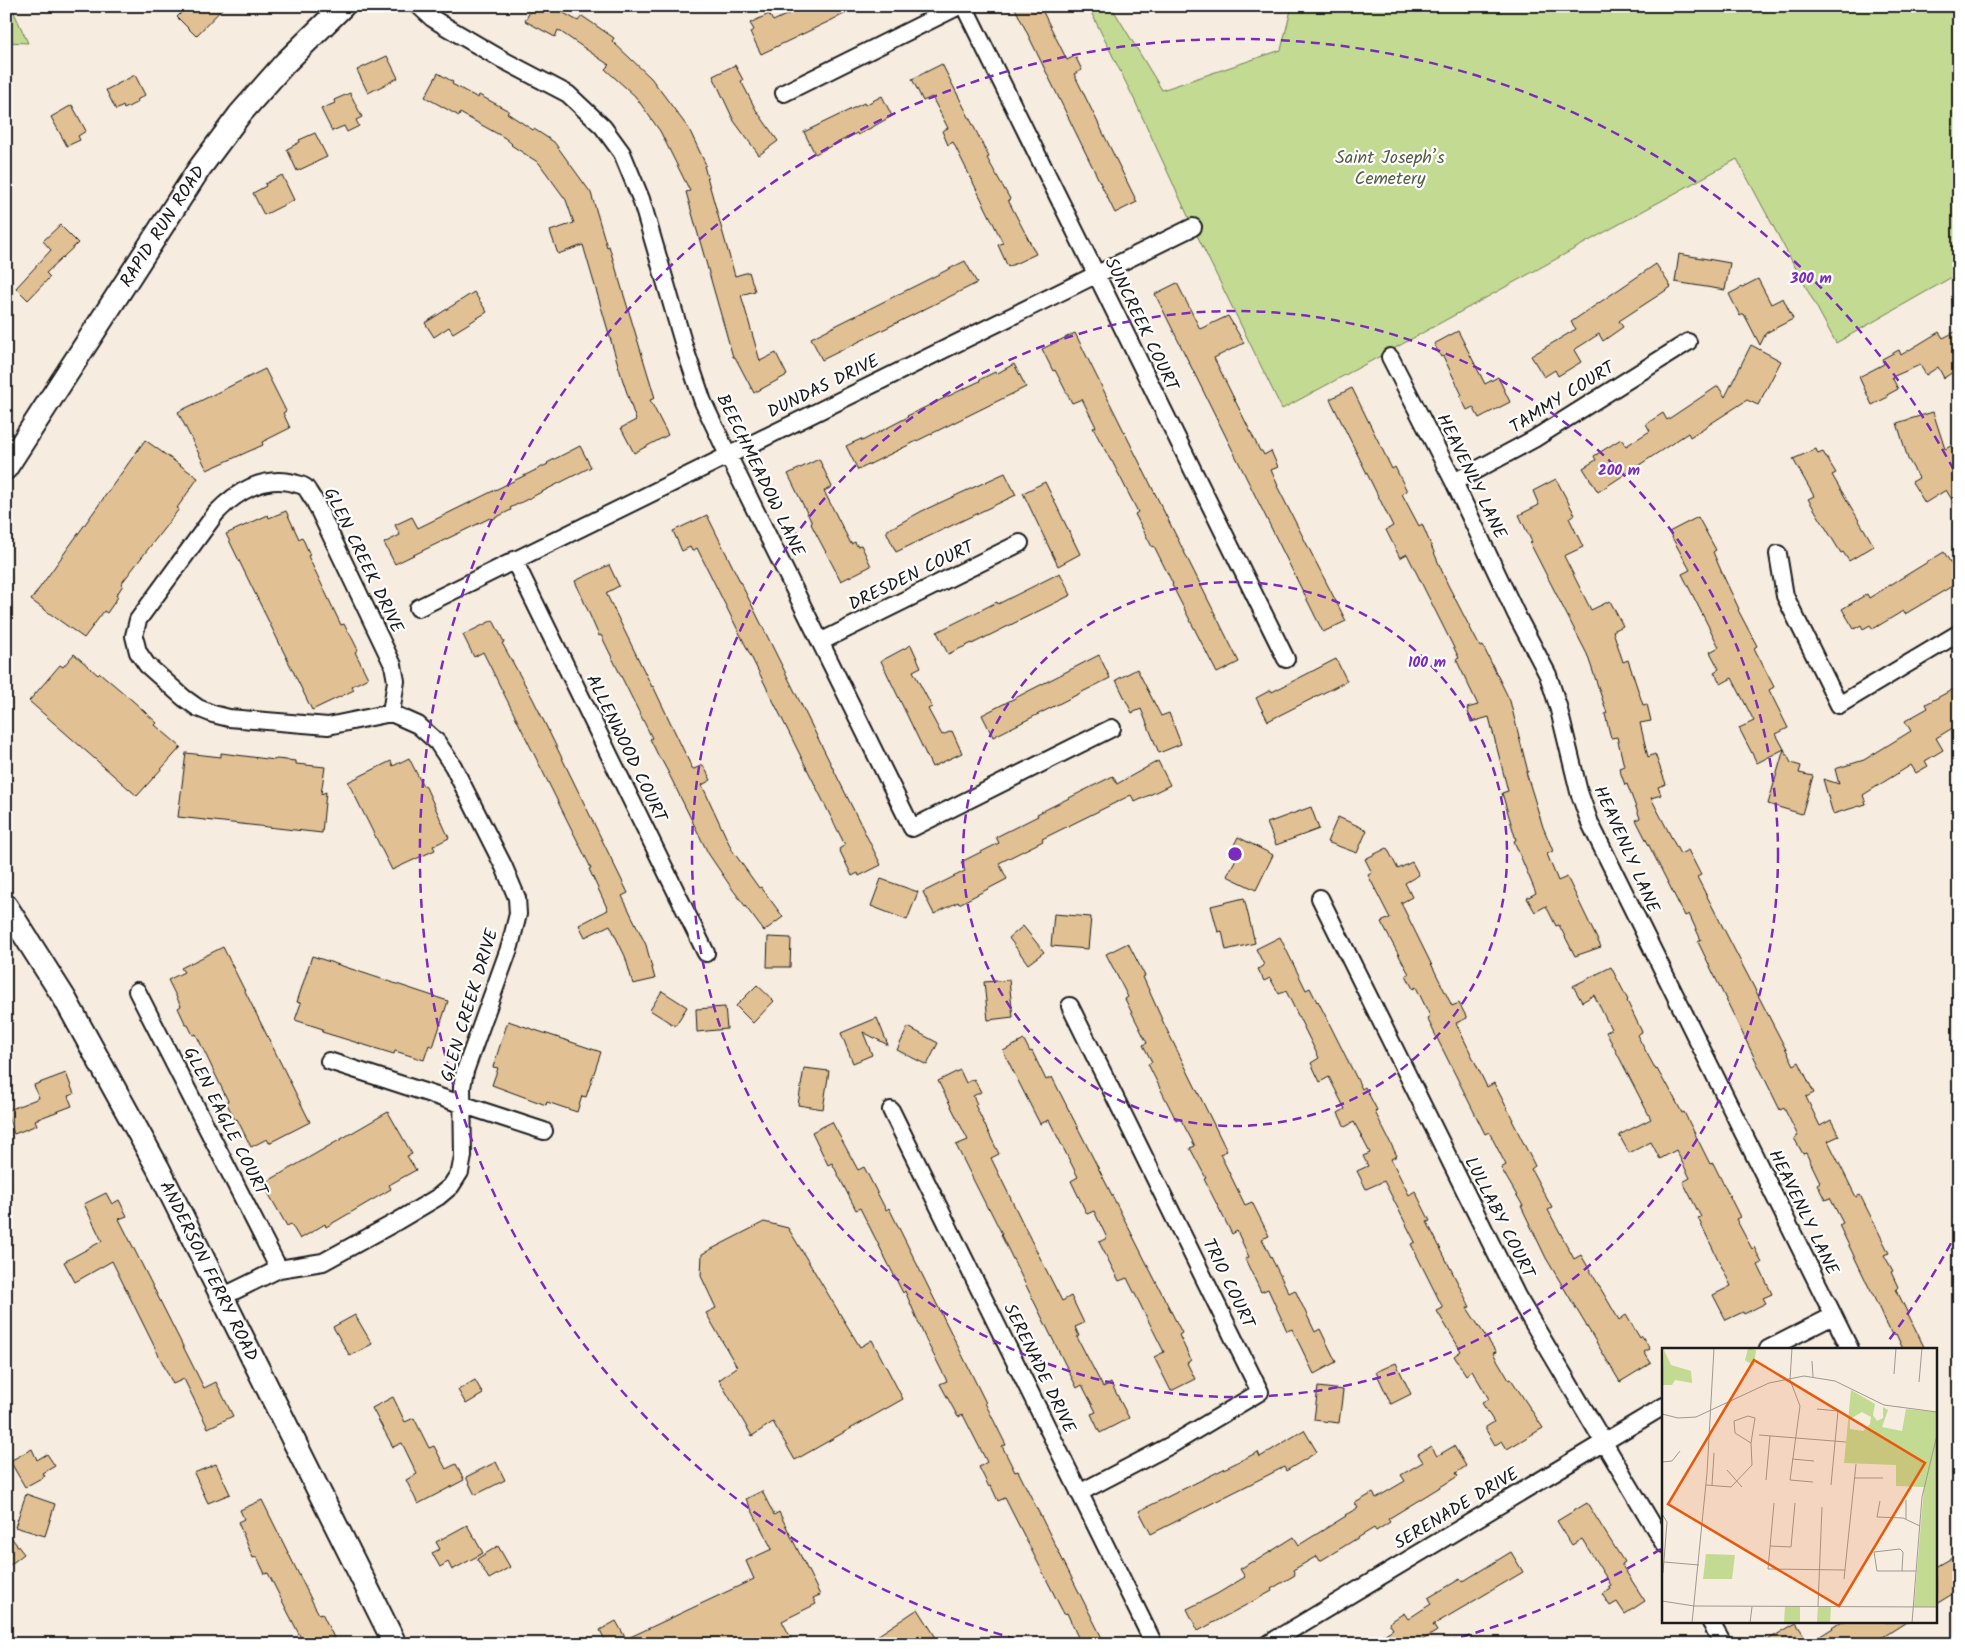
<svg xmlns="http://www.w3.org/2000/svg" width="1965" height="1650" font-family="Kalam,sans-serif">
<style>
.green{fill:#c2da91;stroke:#6f7b56}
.building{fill:#e1c193;stroke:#1c1c1c}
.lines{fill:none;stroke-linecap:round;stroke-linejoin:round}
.street-casing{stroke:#1c1c1c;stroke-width:20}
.secondary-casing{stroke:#1c1c1c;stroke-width:26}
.street{stroke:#fff;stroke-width:16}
.secondary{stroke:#fff;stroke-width:22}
.ring{fill:none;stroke:#7b2cbf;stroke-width:2.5;stroke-dasharray:9 6}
.labels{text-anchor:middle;stroke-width:4.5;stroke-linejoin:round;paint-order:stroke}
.park-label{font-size:18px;fill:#565e45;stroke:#fff}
.street-label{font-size:18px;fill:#1c1c1c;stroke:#fff}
.inset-road{fill:none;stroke:#9f9991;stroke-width:1}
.view{fill:#e8590c;fill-opacity:0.15;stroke:#e8590c;stroke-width:2.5}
.inset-edge{fill:none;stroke:#1c1c1c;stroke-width:2.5}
.centre{fill:#7b2cbf;stroke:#fff;stroke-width:2.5}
.ring-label{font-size:15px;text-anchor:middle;font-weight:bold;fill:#7b2cbf;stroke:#fff;stroke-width:4.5;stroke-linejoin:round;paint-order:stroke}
</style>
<rect width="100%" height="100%" fill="#f6ecdf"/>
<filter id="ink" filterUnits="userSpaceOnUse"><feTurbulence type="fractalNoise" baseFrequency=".02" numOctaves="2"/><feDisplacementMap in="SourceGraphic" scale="10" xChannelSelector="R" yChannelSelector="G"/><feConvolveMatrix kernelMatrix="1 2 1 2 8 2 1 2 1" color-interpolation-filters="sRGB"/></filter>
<g filter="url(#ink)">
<path class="green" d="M6 6H11L28 43 6 42Z
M1088 6H1111L1162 90 1281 50 1292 6H1959V273L1836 343 1737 159 1386 353 1282 409 1193 227 1134 99Z"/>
<path class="building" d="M188 6H225L196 36 177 17Z
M533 6H551L578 21 582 16 614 38 612 41 651 78 689 129 706 165 704 166 735 276 749 272 755 291 741 295 760 361 776 353 787 375 754 393 735 357H733L686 192 690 191 660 131 635 96 605 69 609 65 558 30 555 37 525 21Z
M806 6H861L761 54 750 32 754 30 750 23 769 14 773 21Z
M1014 6H1040L1067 60 1075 56 1082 70 1074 74 1137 202 1115 213Z
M387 56 398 78 368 93 357 70Z
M942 64 976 131 989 157 987 158 1010 199 1008 200 1036 254 1008 267 998 245 1003 243 953 142 948 145 942 131 948 128 932 97 923 101 912 79Z
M735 65 743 80 741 81 756 110 778 141 759 155 734 121 713 76Z
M438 73 453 82 452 84 478 98 479 95 509 111 507 113 533 130 534 129 554 142 591 193 607 247 609 246 655 398 650 400 668 435 634 453 621 428 636 420 621 375 583 245 558 254 550 231 574 223 566 200 539 163 511 145 512 144 505 138 460 113 459 116 425 97Z
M135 75 145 95 137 100 138 102 124 109 123 106 116 110 106 90Z
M350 93 362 117 356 120 359 126 347 132 344 126 332 131 321 109 335 103 334 100Z
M882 96 892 116 858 135 857 133 815 154 804 132 864 103 865 105Z
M72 105 86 131 78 136 80 140 67 146 51 117Z
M315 133 327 157 297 171 287 149 300 142 299 140Z
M282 175 294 200 264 215 253 193 266 186 265 184Z
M60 225 78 243 46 273 50 277 28 300 16 288 51 250 43 241Z
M1679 254 1730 263 1725 290 1675 282Z
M965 261 977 283 822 360 811 338Z
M1656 264 1671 287 1619 321 1623 327 1603 341 1599 334 1574 350 1581 362 1558 376 1555 370 1544 377 1531 356 1576 329 1571 322Z
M1758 279 1771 304 1783 298 1793 319 1766 333 1760 345 1744 314 1740 316 1729 294Z
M1177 283 1200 329 1228 316 1244 343 1214 358 1260 451H1262L1264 455 1271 451 1278 467 1271 470 1278 486H1277L1346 621 1323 632 1155 294Z
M474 292 487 312 453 333 449 327 434 337 425 323Z
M1959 330V368L1944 378 1938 367 1926 375 1920 365 1892 377 1898 389 1887 395 1888 397 1872 405 1859 377 1884 364 1882 359 1899 350 1901 355 1939 332 1943 338Z
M1458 331 1485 384 1498 377 1510 402 1479 418 1473 407 1467 410 1460 396 1462 395 1443 356 1441 357 1434 344Z
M1075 333 1239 662 1217 673 1172 585 1173 584 1154 546 1152 547 1135 514 1138 512 1112 461H1111L1093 428 1096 427 1082 399 1072 403 1055 370 1053 371 1042 349Z
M1751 345 1781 361 1758 405 1747 400 1690 437 1688 433 1598 492 1583 468 1596 460 1594 456 1621 439 1626 446 1650 431 1646 424 1663 413 1667 420 1718 386 1725 397Z
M1014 364 1026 387 858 470 846 446 861 439 862 441 908 417 907 416 980 381 979 380 995 372 996 374Z
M265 369 286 411 283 413 290 428 262 442 263 445 207 470 178 412Z
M1352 388 1392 469 1395 467 1407 491 1402 494 1419 526 1422 524 1447 583 1480 647 1483 646 1510 701 1528 772H1526L1543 827 1553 851 1547 854 1558 881 1567 877 1601 947 1575 956 1559 925 1556 926 1546 906 1535 912 1527 898 1536 893 1514 841 1516 840 1502 793 1508 791 1489 717 1471 722 1467 708 1478 705 1456 659 1459 658 1407 554 1400 558 1386 530 1393 526 1330 399Z
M1933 412 1945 449 1951 446 1959 459V511L1946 490 1925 503 1912 482 1919 478 1908 459 1897 423Z
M145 440 198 478 177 508 179 509 121 584 123 585 116 596 118 597 107 613 104 611 84 638 31 600Z
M580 446 591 467 510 508 511 510 491 520 490 518 395 564 384 543 400 535 395 525 412 517 418 528 548 464 547 463Z
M1816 449 1818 454 1823 452 1836 473 1832 475 1874 546 1849 561 1843 552 1841 553 1808 499 1814 496 1793 459Z
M819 459 832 487 824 491 851 544 855 542 857 546 861 545 871 566 841 581 811 524 812 523 788 474Z
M1005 473 1016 495 896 552 886 531 922 511Z
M1556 479 1575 515 1569 518 1583 547 1564 556 1591 610 1610 601 1623 626 1613 631 1623 662 1628 660 1643 705 1647 704 1651 721 1640 723 1648 757 1655 754 1666 784 1658 787 1661 795 1651 798 1680 854 1688 850 1701 875 1697 877 1794 1065 1799 1062 1814 1093 1806 1097 1820 1126 1831 1120 1839 1136 1828 1141 1856 1197 1860 1195 1889 1253 1884 1255 1893 1271 1891 1272 1898 1287 1896 1289 1925 1349H1903L1896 1334 1892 1335 1839 1225 1843 1223 1830 1198 1825 1200 1817 1184 1820 1182 1806 1153 1803 1154 1794 1138 1798 1136 1784 1108 1780 1110 1756 1061 1698 942 1701 940 1689 914 1685 916 1636 820 1640 818 1627 784 1625 785 1619 768 1624 766 1617 737 1611 738 1605 714 1607 713 1587 654 1530 543 1532 542 1519 515 1539 505 1533 491Z
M1045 482 1080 554 1058 566 1023 493Z
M286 511 299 539 302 537 310 555 308 556 341 625 344 624 348 632H349L358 650 355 652 368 678 352 686 354 690 312 710 226 534 268 515 269 518Z
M707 515 881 865 859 876 858 873 852 876 839 849 845 845 697 548 692 551 690 547 682 551 673 531Z
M1698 517 1716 550 1713 552 1722 573 1739 609 1738 610 1757 646 1754 648 1774 687 1769 690 1788 728 1776 734 1784 749 1757 763 1739 728 1754 721 1732 678 1721 684 1714 672 1719 669 1710 652 1719 647 1682 574 1690 570 1669 532Z
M1944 552 1959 577V582L1905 614 1903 611 1873 629 1870 625 1863 629 1861 625 1854 629 1842 609 1867 594 1869 598Z
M609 565 619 586 606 593 652 687 653 686 692 768 694 769 703 765 711 780 702 785 732 850 759 888 761 887 783 917 764 931 733 890 708 853 667 770 661 759H660L650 739 652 738 622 678 601 635 599 636 575 581Z
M1060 573 1071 595 972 644V643L948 654 937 632 997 602 998 604Z
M493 620 504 642 502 643 533 699 628 893 622 896 646 945 655 979 633 984 625 956 610 925 585 937 579 925 608 910 589 869 591 868 483 652 474 657 463 635Z
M911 645 921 667 913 671 932 707 928 709 942 735 952 731 962 753 932 767 881 661Z
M74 654 98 675 100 673 133 701 157 723 155 725 181 747 137 796 29 701 60 665 63 667Z
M1099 655 1110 678 993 737 982 715Z
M1336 659 1347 681 1268 721 1256 698 1271 690 1272 692Z
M1137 669 1161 716 1169 713 1181 744 1159 753 1141 709 1132 713 1116 680Z
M1959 686V724L1936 738 1943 750 1925 761 1928 766 1916 773 1911 765 1863 795 1866 804 1833 814 1823 779 1839 784 1835 769 1864 760 1911 731 1905 721 1928 708 1926 704Z
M1784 749 1791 763 1801 766 1799 773 1813 776 1802 814 1768 804Z
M186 753 221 757V753L275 760 276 759 296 761V764L325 767 321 794 326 792 322 833 178 817Z
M409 758 423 786 425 785 449 838 433 846 435 850 392 870 348 782 391 761 393 766Z
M1158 761 1170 785 1135 802 1131 795 1042 839 1043 841 999 863 1007 879 959 904 958 902 934 914 923 892 965 871 961 862 999 843 996 837 1038 816 1037 814 1113 776 1117 784Z
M1311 807 1319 829 1276 845 1267 823Z
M1338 817 1367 830 1357 853 1327 842Z
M1238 837 1273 855 1256 890 1227 876 1238 855 1231 851Z
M1387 848 1398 869 1412 862 1419 875 1405 883 1412 897 1401 903 1452 1006 1459 1003 1467 1018 1456 1023 1487 1087 1494 1083 1513 1120H1512L1535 1166 1531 1169 1552 1208 1548 1210 1574 1259 1581 1255 1619 1320 1626 1315 1640 1338 1642 1336 1650 1349 1644 1352 1651 1363 1620 1382 1546 1258 1521 1206H1523L1501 1168 1506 1165 1489 1132 1485 1134 1427 1018 1430 1016 1416 987 1413 989 1406 975 1409 974 1381 922 1390 918 1368 875 1372 873 1365 859Z
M881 879 918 892 907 920 871 906Z
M1244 898 1255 943 1226 950 1222 931 1218 932 1211 906Z
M1054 914 1091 917 1088 949 1051 946Z
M1023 926 1044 952 1028 964 1009 938Z
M768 937 791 938 790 967H767Z
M1280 937 1306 990 1310 988 1317 1002 1318 1001 1362 1089 1365 1087 1377 1110 1375 1112 1397 1156 1391 1159 1409 1195 1415 1191 1430 1221 1427 1222 1470 1307 1467 1308 1496 1352 1493 1353 1509 1380 1511 1379 1543 1428 1507 1449 1502 1441 1495 1445 1486 1430V1427L1494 1422 1482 1403 1489 1399 1472 1370 1466 1375 1454 1356 1461 1351 1437 1311 1443 1308 1411 1244 1415 1242 1384 1181 1366 1189 1357 1171 1368 1166 1363 1156 1370 1153 1354 1122 1345 1127 1338 1113 1345 1109 1329 1077 1320 1082 1311 1063 1319 1058 1286 991 1279 994 1270 978 1264 981 1258 969 1264 965 1256 949Z
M1128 943 1145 976 1143 977 1164 1024 1227 1151 1220 1154 1245 1205 1252 1202 1269 1236 1262 1239 1289 1293 1295 1290 1315 1332 1320 1329 1336 1362 1314 1374 1292 1329 1287 1331 1268 1289 1261 1292 1245 1259 1249 1257 1237 1231 1232 1234 1204 1179 1206 1178 1190 1148 1195 1146 1180 1118 1176 1120 1148 1064 1152 1062 1143 1045 1147 1043 1125 999 1128 997 1106 954Z
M223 947 310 1122 269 1143 267 1139 251 1147 237 1119 235 1120 226 1102 228 1101 196 1034 193 1035 188 1025H186L178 1008 181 1006 168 980 184 972 181 968Z
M312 956 448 1001 433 1047 429 1045 424 1060 395 1051 394 1054 322 1032 323 1029 295 1020 301 1003 297 1002Z
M1611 967 1628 1000 1627 1001 1642 1032 1637 1035 1656 1070 1657 1069 1666 1085 1667 1084 1682 1113 1684 1112 1710 1164 1713 1163 1740 1217 1736 1219 1752 1249 1754 1247 1762 1263 1758 1265 1772 1294 1763 1298 1766 1303 1744 1314 1743 1312 1726 1320 1713 1295 1731 1286 1698 1218 1701 1217 1683 1182 1690 1178 1676 1150 1660 1159 1651 1142 1629 1153 1619 1135 1651 1119 1606 1032 1611 1029 1594 995 1582 1002 1573 986Z
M1009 980 1013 1017 988 1020 984 982Z
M757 985 774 1001 753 1023 736 1006Z
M662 991 687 1007 675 1026 650 1010Z
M725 1007 727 1029 697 1032 696 1009Z
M877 1018 888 1045 863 1032 872 1055 853 1063 841 1033Z
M508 1021 601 1052 586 1097 582 1096 577 1112 547 1102 546 1105 492 1085 498 1068 493 1067Z
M908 1027 938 1043 927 1065 897 1050Z
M1024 1040 1030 1052 1032 1051 1046 1080 1052 1077 1182 1333 1179 1335 1191 1360 1187 1363 1195 1379 1171 1391 1154 1357 1164 1352 1127 1278 1119 1281 1099 1242 1107 1238 1094 1211 1087 1214 1071 1181 1078 1177 1049 1120 1040 1124 1003 1051Z
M804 1068 829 1071 823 1109 798 1105Z
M960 1070 966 1083 974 1079 981 1092 973 1096 977 1104 975 1105 999 1154 991 1158 1031 1240 1062 1301 1071 1296 1084 1323 1075 1327 1079 1336 1077 1337 1103 1387 1111 1383 1129 1418 1100 1433 1091 1414 1096 1412 1082 1385 1077 1388 1001 1235 1002 1234 989 1208 988 1209 956 1145 968 1140 938 1081Z
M66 1073 74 1094 68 1096 72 1106 35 1120 37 1125 14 1134 6 1111 39 1098 34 1085Z
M388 1112 412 1154 407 1156 416 1170 389 1185 391 1189 326 1227 325 1224 300 1239 291 1224 287 1226 263 1184Z
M832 1122 858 1170 864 1167 886 1210 889 1208 986 1403H985L1006 1445 1002 1446 1015 1472 1018 1471 1105 1644H1081L1067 1613 1064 1614 1005 1498 998 1501 991 1486 989 1487 979 1467 987 1462 963 1415 958 1417 940 1384 947 1381 926 1340 905 1291 903 1293 860 1208 856 1210 832 1163 828 1165 812 1132Z
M106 1193 112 1204 119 1200 127 1216 119 1219 204 1388 216 1382 233 1416 208 1428 184 1379 173 1384 112 1261 75 1282 64 1262 102 1241 84 1204Z
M764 1222 788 1228 860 1347 872 1340 903 1399 795 1460 773 1422 752 1436 719 1380 737 1367 706 1313 716 1308 701 1276 702 1254Z
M355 1315 372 1344 350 1356 333 1327Z
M1396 1363 1411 1394 1391 1404 1376 1372Z
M475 1380 483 1394 466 1404 458 1390Z
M1318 1387 1343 1390 1339 1423 1314 1420Z
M393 1397 405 1422 414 1418 429 1448 434 1446 446 1469 456 1464 464 1480 418 1504 406 1480 417 1474 402 1443 393 1447 372 1408Z
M1304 1430 1317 1452 1286 1471 1284 1467 1151 1534 1139 1511 1258 1452 1260 1457Z
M1431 1446 1437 1456 1454 1446 1466 1466 1456 1473 1458 1476 1388 1519 1390 1522 1376 1531 1374 1528 1320 1561 1317 1556 1293 1570 1295 1575 1271 1589 1272 1591 1198 1631 1187 1609 1217 1594 1245 1577 1240 1569 1253 1561 1254 1562 1294 1537 1299 1545 1346 1516 1345 1515 1358 1508 1355 1503 1373 1493 1376 1498 1405 1481 1401 1475 1423 1462 1418 1454Z
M32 1449 37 1460 47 1454 55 1466 43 1473 45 1476 25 1487 10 1461Z
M496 1462 505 1480 475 1495 466 1477Z
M216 1464 230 1494 208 1503 194 1473Z
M762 1491 774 1515 779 1512 820 1595 813 1598 816 1604 782 1621 794 1644H607L600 1630 616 1621 626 1639 754 1579 746 1561 772 1549 746 1499Z
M26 1494 55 1504 45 1536 15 1527Z
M262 1500 315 1607 319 1614 322 1613 337 1644H308L306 1640 303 1642 268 1573 265 1574 257 1557 253 1558 238 1522 244 1519 240 1510Z
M1587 1503 1624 1562 1621 1564 1645 1601 1625 1614 1617 1602 1610 1606 1602 1594 1610 1589 1608 1587 1611 1585 1582 1539 1572 1545 1557 1521Z
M467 1525 483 1553 452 1570 448 1562 440 1567 432 1553 440 1549 436 1542Z
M6 1531 24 1554 6 1568Z
M498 1546 510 1567 489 1579 477 1559Z
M1511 1552 1523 1572 1433 1625 1437 1631 1416 1644H1370L1393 1629 1389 1623 1404 1613 1408 1619 1431 1604 1428 1598 1460 1579 1462 1582Z
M1959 1554V1590L1936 1604V1567Z
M918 1609 940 1644H865Z
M1841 1621H1908L1872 1644H1761L1796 1623 1809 1643 1833 1628 1832 1627Z"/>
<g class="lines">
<defs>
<path id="street" d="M419 6 432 18 443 25 503 60 568 94 603 127 622 153 641 199 685 349 703 402 728 455 912 828 1112 728
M964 6 1286 659
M784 93 959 6
M1390 357 1454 482 1516 614 1548 675 1558 706 1579 792 1590 823 1850 1349
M1454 482 1534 439 1688 342
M1778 554 1785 596 1839 705 1959 633
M514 560 706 953
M418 608 1193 227
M820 642 1020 543
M1320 898 1517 1296 1664 1544
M137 991 279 1269
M1070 1006 1260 1392 1171 1445 1079 1493
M329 1061 544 1131
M891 1110 1154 1644
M222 1297 279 1269 323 1262 396 1222 438 1197 451 1186 460 1172 463 1156 462 1087 465 1071 510 946 518 914 517 898 504 867 453 766 437 742 418 725 391 713 328 726 229 718 213 714 198 708 184 698 147 665 138 652 134 636 138 620 216 513C236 492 264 475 294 483 297 484 302 485 305 487 308 490 311 497 314 500L393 665 396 681 391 713
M1768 1349 1833 1316
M1710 1621 1723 1644
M1268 1644 1664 1406"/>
<g id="secondary">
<path id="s1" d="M6 468 199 169 240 114 285 63 343 6"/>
<path id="s2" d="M6 906 65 999 158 1168 395 1644"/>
</g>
</defs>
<use href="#street" class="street-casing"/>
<use href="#secondary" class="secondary-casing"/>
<use href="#street" class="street"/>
<use href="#secondary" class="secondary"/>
</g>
</g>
<g class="ring">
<circle cx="1235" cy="854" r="272"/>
<circle cx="1235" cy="854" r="543"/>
<path d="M1958 1230A815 815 0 0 1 1886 1344M1661 1549A815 815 0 0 1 1439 1643M1031 1643A815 815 0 1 1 1958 478"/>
</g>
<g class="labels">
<g class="park-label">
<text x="1390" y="163">Saint Joseph’s<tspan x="1390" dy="21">Cemetery</tspan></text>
</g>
<g class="street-label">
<text dy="6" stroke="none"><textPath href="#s1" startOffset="288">RAPID RUN ROAD</textPath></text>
<text transform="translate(1142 324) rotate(64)" y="6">SUNCREEK COURT</text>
<text transform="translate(823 386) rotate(-26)" y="6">DUNDAS DRIVE</text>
<text transform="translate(1562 397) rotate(-32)" y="6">TAMMY COURT</text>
<text transform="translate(761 475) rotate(64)" y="6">BEECHMEADOW LANE</text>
<text transform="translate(1472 476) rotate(64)" y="6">HEAVENLY LANE</text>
<text transform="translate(364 560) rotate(64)" y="6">GLEN CREEK DRIVE</text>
<text transform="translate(911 575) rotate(-26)" y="6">DRESDEN COURT</text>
<text transform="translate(627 748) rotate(64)" y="6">ALLENWOOD COURT</text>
<text transform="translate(1627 849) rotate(66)" y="6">HEAVENLY LANE</text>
<text transform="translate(469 1005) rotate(-73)" y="6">GLEN CREEK DRIVE</text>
<text transform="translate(226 1121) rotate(63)" y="6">GLEN EAGLE COURT</text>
<text transform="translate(1804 1212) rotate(64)" y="6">HEAVENLY LANE</text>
<text transform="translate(1500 1217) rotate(63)" y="6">LULLABY COURT</text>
<text dy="6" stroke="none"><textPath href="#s2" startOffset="418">ANDERSON FERRY ROAD</textPath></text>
<text transform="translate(1229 1283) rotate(64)" y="6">TRIO COURT</text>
<text transform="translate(1040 1368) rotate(64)" y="6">SERENADE DRIVE</text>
<text transform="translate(1456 1508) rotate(-31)" y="6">SERENADE DRIVE</text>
</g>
</g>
<g transform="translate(1662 1348)">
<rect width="275" height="275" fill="#f6ecdf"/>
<path d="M86 0 94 2 92 18 83 12ZM2 2 9 17 29 23 30 35 13 32 10 37H0ZM189 42 213 56 211 67 215 73 221 70V59L226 62 220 79 240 83 244 61 275 64V259H252L262 139 234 138V117L182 115ZM200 64 209 69 208 76 201 83 188 81V71ZM44 206 73 207 70 231H41ZM123 258H138V275H122ZM156 258H169L168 275H152L155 274Z" fill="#c2da91" fill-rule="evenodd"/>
<path class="inset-road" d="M130 0 128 32 138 58 128 132 151 134M150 13 151 29M232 26 234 0M257 34 260 0M155 61 176 63 169 137M0 66 16 70 34 69 107 35 142 28 173 33 222 57 275 64M97 87 184 94M130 111 152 113M0 114 10 113 18 103M65 122 80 139M193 130H221M104 132 108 88M44 137 69 139 90 117 89 95 93 70 86 68 72 73 73 85 89 95M50 137 52 105M218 153 215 169 241 170 258 178M112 155 106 221 183 222M0 166 5 174 1 225M244 171V152M108 198 129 199 133 155M2 214 37 217M240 223 241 204 238 201 212 204 215 223H254M182 231 194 116M0 253 32 258 275 259M156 258 160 159M30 275 45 125 52 0M88 275 90 259M250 275 260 149 275 87"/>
<path class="view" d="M92 12 263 115 177 258 6 156Z"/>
<rect width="275" height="275" class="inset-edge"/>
</g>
<circle cx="1235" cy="854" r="8" class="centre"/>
<g class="ring-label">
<text x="1811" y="283">300 m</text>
<text x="1619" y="475">200 m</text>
<text x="1427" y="667">100 m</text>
</g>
<rect width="1965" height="1650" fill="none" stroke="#fff" stroke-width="25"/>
<rect x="12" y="12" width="1940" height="1625" fill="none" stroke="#1c1c1c" stroke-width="2" filter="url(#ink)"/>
</svg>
